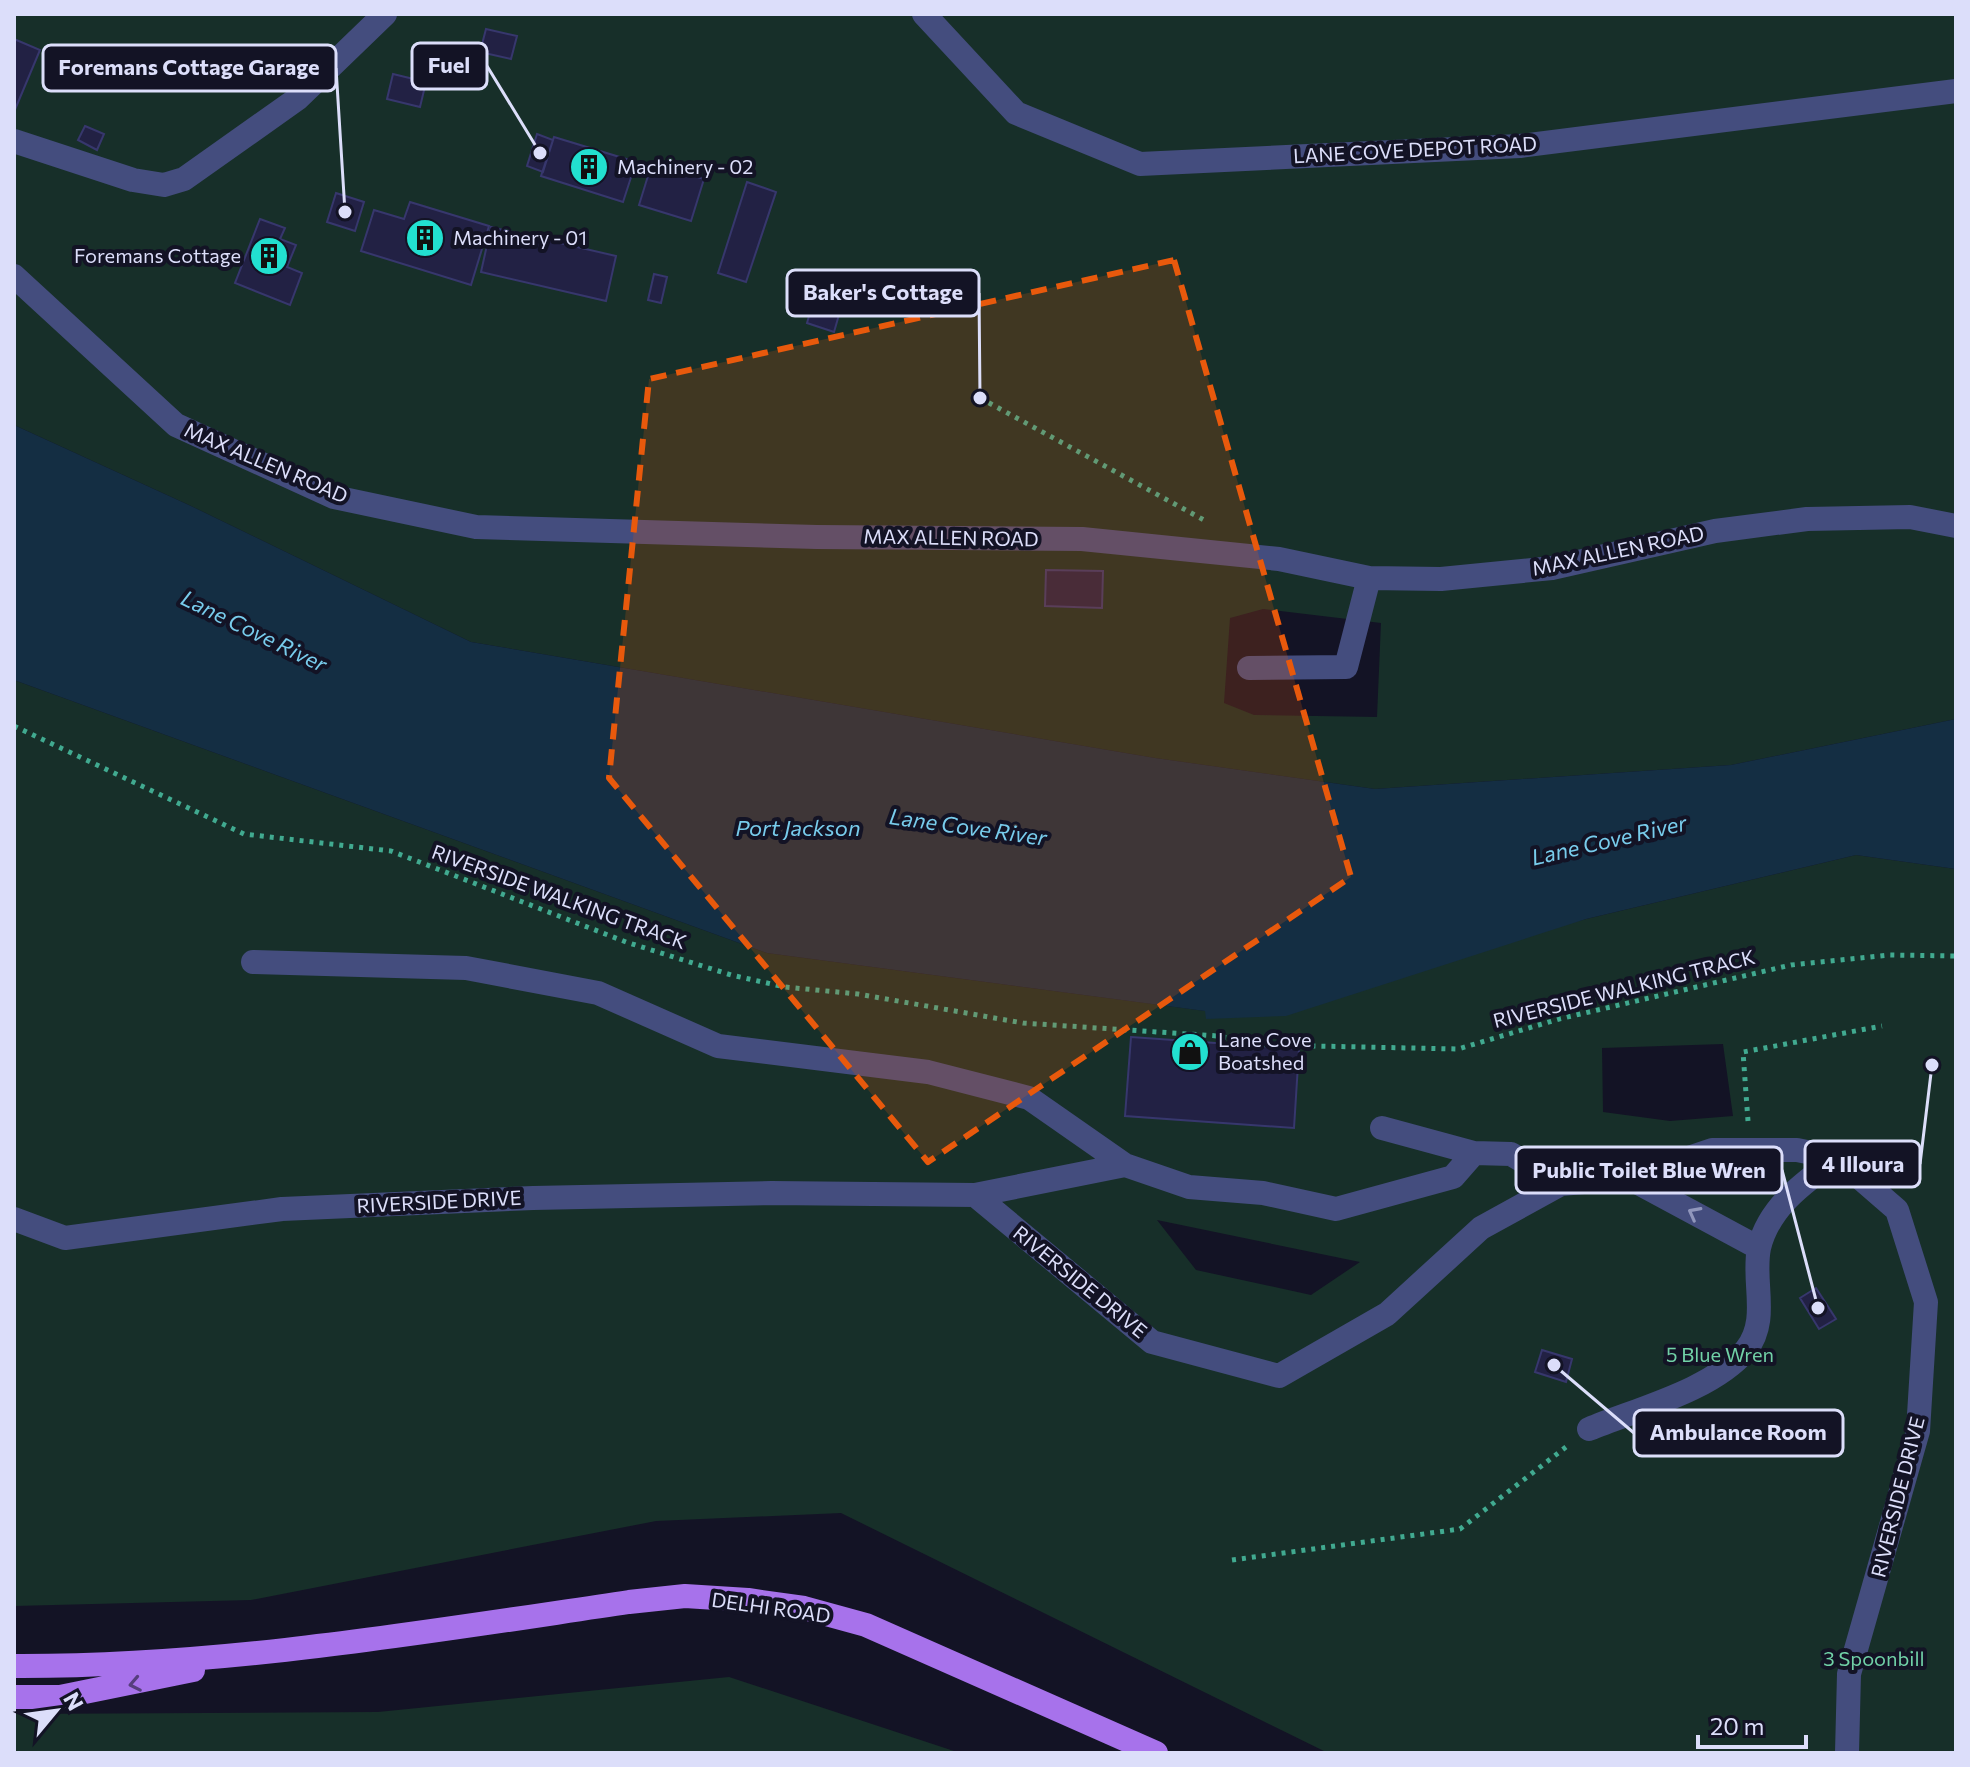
<svg xmlns="http://www.w3.org/2000/svg" width="1970" height="1767" font-family="Commissioner,sans-serif">
<style>
.green{fill:#172f29;fill-rule:evenodd}
.water{fill:#142e43}
.building{fill:#222144;stroke:#37376d;stroke-width:2}
.lines{fill:none;stroke-linecap:round;stroke-linejoin:round}
.path{stroke:#41aa90;stroke-width:5;stroke-dasharray:4 6;stroke-linecap:butt}
.minor{stroke:#444d7e;stroke-width:24}
.major{stroke:#a772eb;stroke-width:24}
.oneway{stroke:#9096bc}
.oneway2{stroke:#563e7e}
.marked{fill:#e8590c;fill-opacity:0.2;stroke:#e8590c;stroke-width:6;stroke-dasharray:16 10;stroke-linejoin:round}
.labels{text-anchor:middle;stroke-width:8;stroke-linejoin:round;paint-order:stroke}
.street-label{font-size:20px;fill:#dcdefa;stroke:#131325}
.poi-label{font-size:20px;fill:#dcdefa;stroke:#131325;text-anchor:start}
.park-label{font-size:20px;fill:#71d1a7;stroke:#131325}
.water-label{font-size:22px;font-style:italic;fill:#78ccec;stroke:#131325}
.leader{fill:none;stroke:#dcdefa;stroke-width:3}
.callout-dot{fill:#dcdefa;stroke:#131325;stroke-width:3}
.callout{fill:#131325;stroke:#dcdefa;stroke-width:3}
.callout-label{font-size:22px;text-anchor:middle;font-weight:bold;fill:#dcdefa}
</style>
<rect width="100%" height="100%" fill="#131325"/>
<path class="green" d="M14 14H1956V719L1731 765 1375 789 1155 758 471 642 191 506 14 425ZM1263 609 1381 623 1377 717 1254 715 1224 703 1230 618Z
M14 680 767 953 1206 1011V1019L1586 919 1856 855 1956 869V1753H1328L841 1513 656 1521 251 1600 14 1606ZM1723 1044 1733 1116 1670 1121 1603 1112 1602 1048ZM1157 1220 1360 1262 1311 1295 1196 1270Z
M729 1677 960 1753H14V1714L378 1712Z"/>
<path class="water" d="M14 425 191 506 471 642 1155 758 1375 789 1731 765 1956 719V869L1856 855 1586 919 1286 1016 1206 1019 1205 1011 767 953 14 680Z"/>
<path class="building" d="M486 29 517 36 511 59 480 52Z
M14 39 40 50 14 112Z
M393 74 426 82 420 107 387 99Z
M85 126 104 134 97 150 78 140Z
M537 134 553 140 543 172 527 166Z
M554 137 636 162 623 202 541 176Z
M652 163 704 179 691 221 639 205Z
M747 182 776 192 746 282 718 273Z
M336 193 364 202 355 231 327 222Z
M410 202 489 226 471 285 361 251 374 210 404 219Z
M260 219 285 228 280 239 296 245 287 267 302 273 290 305 235 283Z
M491 227 616 256 606 301 481 272Z
M654 274 667 277 661 303 648 300Z
M814 299 841 308 834 332 807 323Z
M1046 570 1103 571 1102 608 1045 606Z
M1131 1037 1299 1049 1294 1128 1125 1116Z
M1816 1288 1836 1319 1819 1329 1800 1298Z
M1542 1350 1572 1359 1566 1382 1535 1372Z"/>
<g class="lines">
<path class="path" d="M980 398 1204 520
M14 726 244 834 391 851 626 942 731 975 785 987 858 994 1023 1023 1218 1036 1267 1045 1458 1049 1559 1019 1791 965 1890 955 1956 956
M1748 1121 1743 1052 1882 1026
M1232 1560 1460 1529 1566 1447"/>
<path class="minor" d="M924 14 1016 113 1140 164 1520 146 1956 91
M14 141 133 180 164 185 184 179 297 99 385 14
M14 276 176 425 334 497 476 527 817 537 1082 539 1279 559 1369 578 1441 579 1552 568 1715 531 1807 519 1910 517 1956 526
M1249 668 1346 667 1369 578
M253 962 466 968 598 993 718 1046 928 1072 1029 1098 1125 1165 975 1195
M1382 1128 1474 1153
M1125 1165 1189 1187 1263 1193 1336 1209 1453 1177 1474 1153 1511 1154 1561 1184
M1629 1178 1759 1248
M14 1219 65 1238 282 1209 533 1198 771 1193 975 1195 1152 1342 1279 1376 1387 1314 1481 1228 1561 1184 1629 1178 1712 1150H1797L1837 1158 1897 1210 1926 1302 1918 1431 1849 1674 1847 1753
M1589 1429C1637 1409 1713 1390 1746 1350 1770 1320 1752 1282 1759 1248 1769 1206 1805 1182 1837 1158"/>
<path class="major" d="M14 1666C220 1667 425 1632 629 1602L685 1596 748 1600 804 1608 866 1625 1156 1753
M14 1697H60L193 1670"/>
</g>
<defs><path id="oneway-chevron" d="M-2-3.5L2.5 0L-2 3.5" fill="none" stroke-width="1.6" stroke-linecap="round" stroke-linejoin="round" transform="scale(2)"/></defs>
<use class="oneway" href="#oneway-chevron" transform="translate(1694 1213) rotate(-152)"/>
<use class="oneway2" href="#oneway-chevron" transform="translate(135 1684) rotate(169)"/>
<path class="marked" d="M1174 260 1351 877 928 1162 609 778 649 379Z"/>
<defs>
<symbol id="building-disc" viewBox="-11 -11 22 22"><circle r="9.5" fill="#22e0d0" stroke="#131325"/><path d="M-4-6H4V6H1V3H-1V6H-4ZM-2.5-4.3h1.7v1.8h-1.7ZM.8-4.3h1.7v1.8H.8ZM-2.5-1h1.7V.8h-1.7ZM.8-1h1.7V.8H.8Z" fill="#111"/></symbol>
<symbol id="shop-disc" viewBox="-11 -11 22 22"><circle r="9.5" fill="#22e0d0" stroke="#131325"/><path d="M-5-2.5h2.3a2.7 3.5 0 0 1 5.4 0H5L5.5 6h-11ZM-1.5-2.5h3a1.5 2.3 0 0 0-3 0Z" fill="#111"/></symbol>
</defs>
<g fill-rule="evenodd">
<use href="#building-disc" x="567" y="145" width="44" height="44"/>
<use href="#building-disc" x="403" y="216" width="44" height="44"/>
<use href="#building-disc" x="247" y="234" width="44" height="44"/>
<use href="#shop-disc" x="1168" y="1030" width="44" height="44"/>
</g>
<g class="labels">
<g class="street-label">
<text transform="translate(1415 150) rotate(-3)" y="7">LANE COVE DEPOT ROAD</text>
<text transform="translate(266 463) rotate(23)" y="7">MAX ALLEN ROAD</text>
<text transform="translate(951 538) rotate(1)" y="7">MAX ALLEN ROAD</text>
<text transform="translate(1618 551) rotate(-12)" y="7">MAX ALLEN ROAD</text>
<text transform="translate(559 897) rotate(20)" y="7">RIVERSIDE WALKING TRACK</text>
<text transform="translate(1624 989) rotate(-14)" y="7">RIVERSIDE WALKING TRACK</text>
<text transform="translate(439 1202) rotate(-3)" y="7">RIVERSIDE DRIVE</text>
<text transform="translate(1080 1282) rotate(39)" y="7">RIVERSIDE DRIVE</text>
<text transform="translate(1898 1497) rotate(-76)" y="7">RIVERSIDE DRIVE</text>
<text transform="translate(771 1608) rotate(8)" y="7">DELHI ROAD</text>
</g>
<g class="poi-label">
<text x="617" y="174">Machinery - 02</text>
<text x="453" y="245">Machinery - 01</text>
<text x="241" y="263" text-anchor="end">Foremans Cottage</text>
<text x="1218" y="1047">Lane Cove<tspan x="1218" dy="23">Boatshed</tspan></text>
</g>
<g class="park-label">
<text x="1720" y="1362">5 Blue Wren</text>
<text x="1874" y="1666">3 Spoonbill</text>
</g>
<g class="water-label">
<text transform="translate(254 631) rotate(26)" y="8">Lane Cove River</text>
<text transform="translate(968 827) rotate(8)" y="8">Lane Cove River</text>
<text x="798" y="836">Port Jackson</text>
<text transform="translate(1609 840) rotate(-13)" y="8">Lane Cove River</text>
</g>
</g>
<path class="leader" d="M540 153L487 66M345 212L336 68M980 398L979 293M1932 1065L1920 1164M1818 1308L1782 1170M1554 1365L1634 1433"/>
<g class="callout-dot">
<circle cx="540" cy="153" r="8"/>
<circle cx="345" cy="212" r="8"/>
<circle cx="980" cy="398" r="8"/>
<circle cx="1932" cy="1065" r="8"/>
<circle cx="1818" cy="1308" r="8"/>
<circle cx="1554" cy="1365" r="8"/>
</g>
<g class="callout">
<rect x="412" y="43" width="75" height="46" rx="8"/>
<rect x="43" y="45" width="293" height="46" rx="8"/>
<rect x="787" y="270" width="192" height="46" rx="8"/>
<rect x="1805" y="1141" width="115" height="46" rx="8"/>
<rect x="1516" y="1147" width="266" height="46" rx="8"/>
<rect x="1634" y="1410" width="209" height="46" rx="8"/>
</g>
<g class="callout-label">
<text x="449" y="73">Fuel</text>
<text x="189" y="75">Foremans Cottage Garage</text>
<text x="883" y="300">Baker's Cottage</text>
<text x="1863" y="1172">4 Illoura</text>
<text x="1649" y="1178">Public Toilet Blue Wren</text>
<text x="1738" y="1440">Ambulance Room</text>
</g>
<rect width="1970" height="1767" fill="none" stroke="#dcdefa" stroke-width="32"/>
<g transform="translate(56 1711) rotate(61)" stroke="#131325" stroke-width="6" paint-order="stroke">
<path d="M0-6L14 30L0 20L-14 30Z" fill="#dcdefa"/>
<text y="-12" font-size="22" font-weight="bold" text-anchor="middle" fill="#dcdefa">N</text>
</g>
<path d="M1698 1735v12h108v-12" fill="none" stroke="#dcdefa" stroke-width="4"/>
<text x="1710" y="1735" font-size="24" fill="#dcdefa" stroke="#131325" stroke-width="6" paint-order="stroke">20 m</text>
</svg>
